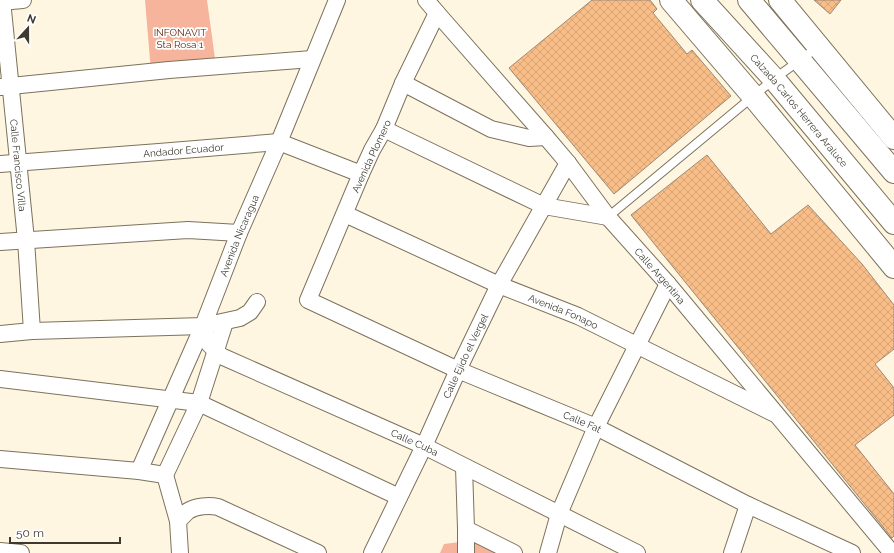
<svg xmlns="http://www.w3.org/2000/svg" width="894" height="553" font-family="Raleway,sans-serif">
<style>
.park{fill:#f6b49c}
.building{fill:url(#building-cross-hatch);stroke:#9c8877}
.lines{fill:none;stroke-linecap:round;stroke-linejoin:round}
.lane-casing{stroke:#7c725c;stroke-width:10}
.street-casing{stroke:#7c725c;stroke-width:18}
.secondary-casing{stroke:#7c725c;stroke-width:24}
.primary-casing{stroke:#7c725c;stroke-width:24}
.lane{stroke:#fff;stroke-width:8}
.street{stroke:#fff;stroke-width:16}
.secondary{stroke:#fff;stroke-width:22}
.primary{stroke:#fff;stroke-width:22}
.labels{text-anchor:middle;stroke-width:3.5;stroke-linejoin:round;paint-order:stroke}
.park-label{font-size:10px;fill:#571e04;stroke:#fff}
.street-label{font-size:10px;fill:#3d392f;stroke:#fff}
</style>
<defs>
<pattern id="building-cross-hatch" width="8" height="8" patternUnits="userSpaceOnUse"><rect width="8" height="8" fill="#f9be87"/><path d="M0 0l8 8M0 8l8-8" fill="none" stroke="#d6a475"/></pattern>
</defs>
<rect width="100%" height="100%" fill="#fff6e2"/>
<path class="park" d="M145 0H207L216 66 151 72Z
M475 540 502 553H440L444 544Z"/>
<path class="building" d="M592 0H650L657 9 653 13 687 54 692 50 731 96 614 194 509 68Z
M814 0H841L830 14Z
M707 155 771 234 808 205 862 264 894 305V349L875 364 894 388V415L855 445 894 494V536L892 538 631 215Z"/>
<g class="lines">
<defs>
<path id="lane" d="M608 217 774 79 818 47"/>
<g id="street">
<path id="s1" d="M2 0 26 240 32 331"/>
<path id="s2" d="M426 0 437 13 546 137 568 163 608 217 668 284 892 553"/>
<path d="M0 2 23 0"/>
<path id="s3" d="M437 13 403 83 384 129 372 150 361 174 308 300 458 370 596 427 748 505 852 553"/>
<path d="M403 83 491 129 529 138 546 137"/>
<path d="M1 87 169 70 312 59"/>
<path d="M384 129 544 206 608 217"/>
<path id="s4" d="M0 164 159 152 279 142 361 174"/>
<path id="s5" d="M345 214 499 285 578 316 773 413"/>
<path d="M0 242 188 230 239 233"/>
<path id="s6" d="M203 326 209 344 221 356 424 446 637 553"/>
<path d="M0 334 32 331 203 326 240 318 250 312 257 302"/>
<path d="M0 379 199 403 399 497"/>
<path d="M0 459 139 471 165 475"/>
<path d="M464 467 466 529V553"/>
<path id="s7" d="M139 471 203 326 239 233 279 142 337 0"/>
<path d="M165 475 199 403 225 322"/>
<path d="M165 475 178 521 180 553"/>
<path d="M178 521C181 518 185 514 188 511 196 506 209 505 218 507L318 553"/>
<path d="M466 529 514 553"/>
<path d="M0 551 21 553"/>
<path id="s8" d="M372 553 424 446 458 370 499 285 568 163"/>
<path d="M548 553 559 514 596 427 668 284"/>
<path d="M732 553 748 505"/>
</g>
<path id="secondary" d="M671 0 753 96 894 267
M780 0 894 138"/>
<g id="primary">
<path id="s9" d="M702 0 774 79 894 223"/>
<path d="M749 0 894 172"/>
</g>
</defs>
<use href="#lane" class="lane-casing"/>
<use href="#street" class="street-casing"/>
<use href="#secondary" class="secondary-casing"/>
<use href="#primary" class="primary-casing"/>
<use href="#lane" class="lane"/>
<use href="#street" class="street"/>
<use href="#secondary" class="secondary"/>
<use href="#primary" class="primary"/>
</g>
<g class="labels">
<g class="park-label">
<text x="180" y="36">INFONAVIT<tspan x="180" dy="12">Sta Rosa 1</tspan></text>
</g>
<g class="street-label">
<text dy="4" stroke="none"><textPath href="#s9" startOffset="147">Calzada Carlos Herrera Araluce</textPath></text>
<text dy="4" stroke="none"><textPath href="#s4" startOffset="184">Andador Ecuador</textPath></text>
<text transform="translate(371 156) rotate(-65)" y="4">Avenida Plomero</text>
<text dy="4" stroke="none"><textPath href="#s1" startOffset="166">Calle Francisco Villa</textPath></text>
<text dy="4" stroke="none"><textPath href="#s7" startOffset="256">Avenida Nicaragua</textPath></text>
<text dy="4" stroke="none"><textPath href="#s2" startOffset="362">Calle Argentina</textPath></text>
<text dy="4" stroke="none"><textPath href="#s5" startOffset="239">Avenida Fonapo</textPath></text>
<text dy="4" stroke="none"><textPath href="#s8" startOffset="218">Calle Ejido el Vergel</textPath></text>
<text dy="4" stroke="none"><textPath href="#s3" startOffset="615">Calle Fat</textPath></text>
<text dy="4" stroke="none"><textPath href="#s6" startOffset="248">Calle Cuba</textPath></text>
</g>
</g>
<g transform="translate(28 28) rotate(21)" stroke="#ffffff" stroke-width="3" paint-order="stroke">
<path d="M0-3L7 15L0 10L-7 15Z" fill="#3d392f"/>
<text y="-6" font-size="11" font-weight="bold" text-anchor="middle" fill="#3d392f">N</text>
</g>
<path d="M10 537v6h110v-6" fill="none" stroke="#3d392f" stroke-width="2"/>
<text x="16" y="537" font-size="12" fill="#3d392f" stroke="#ffffff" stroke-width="3" paint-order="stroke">50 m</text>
</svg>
